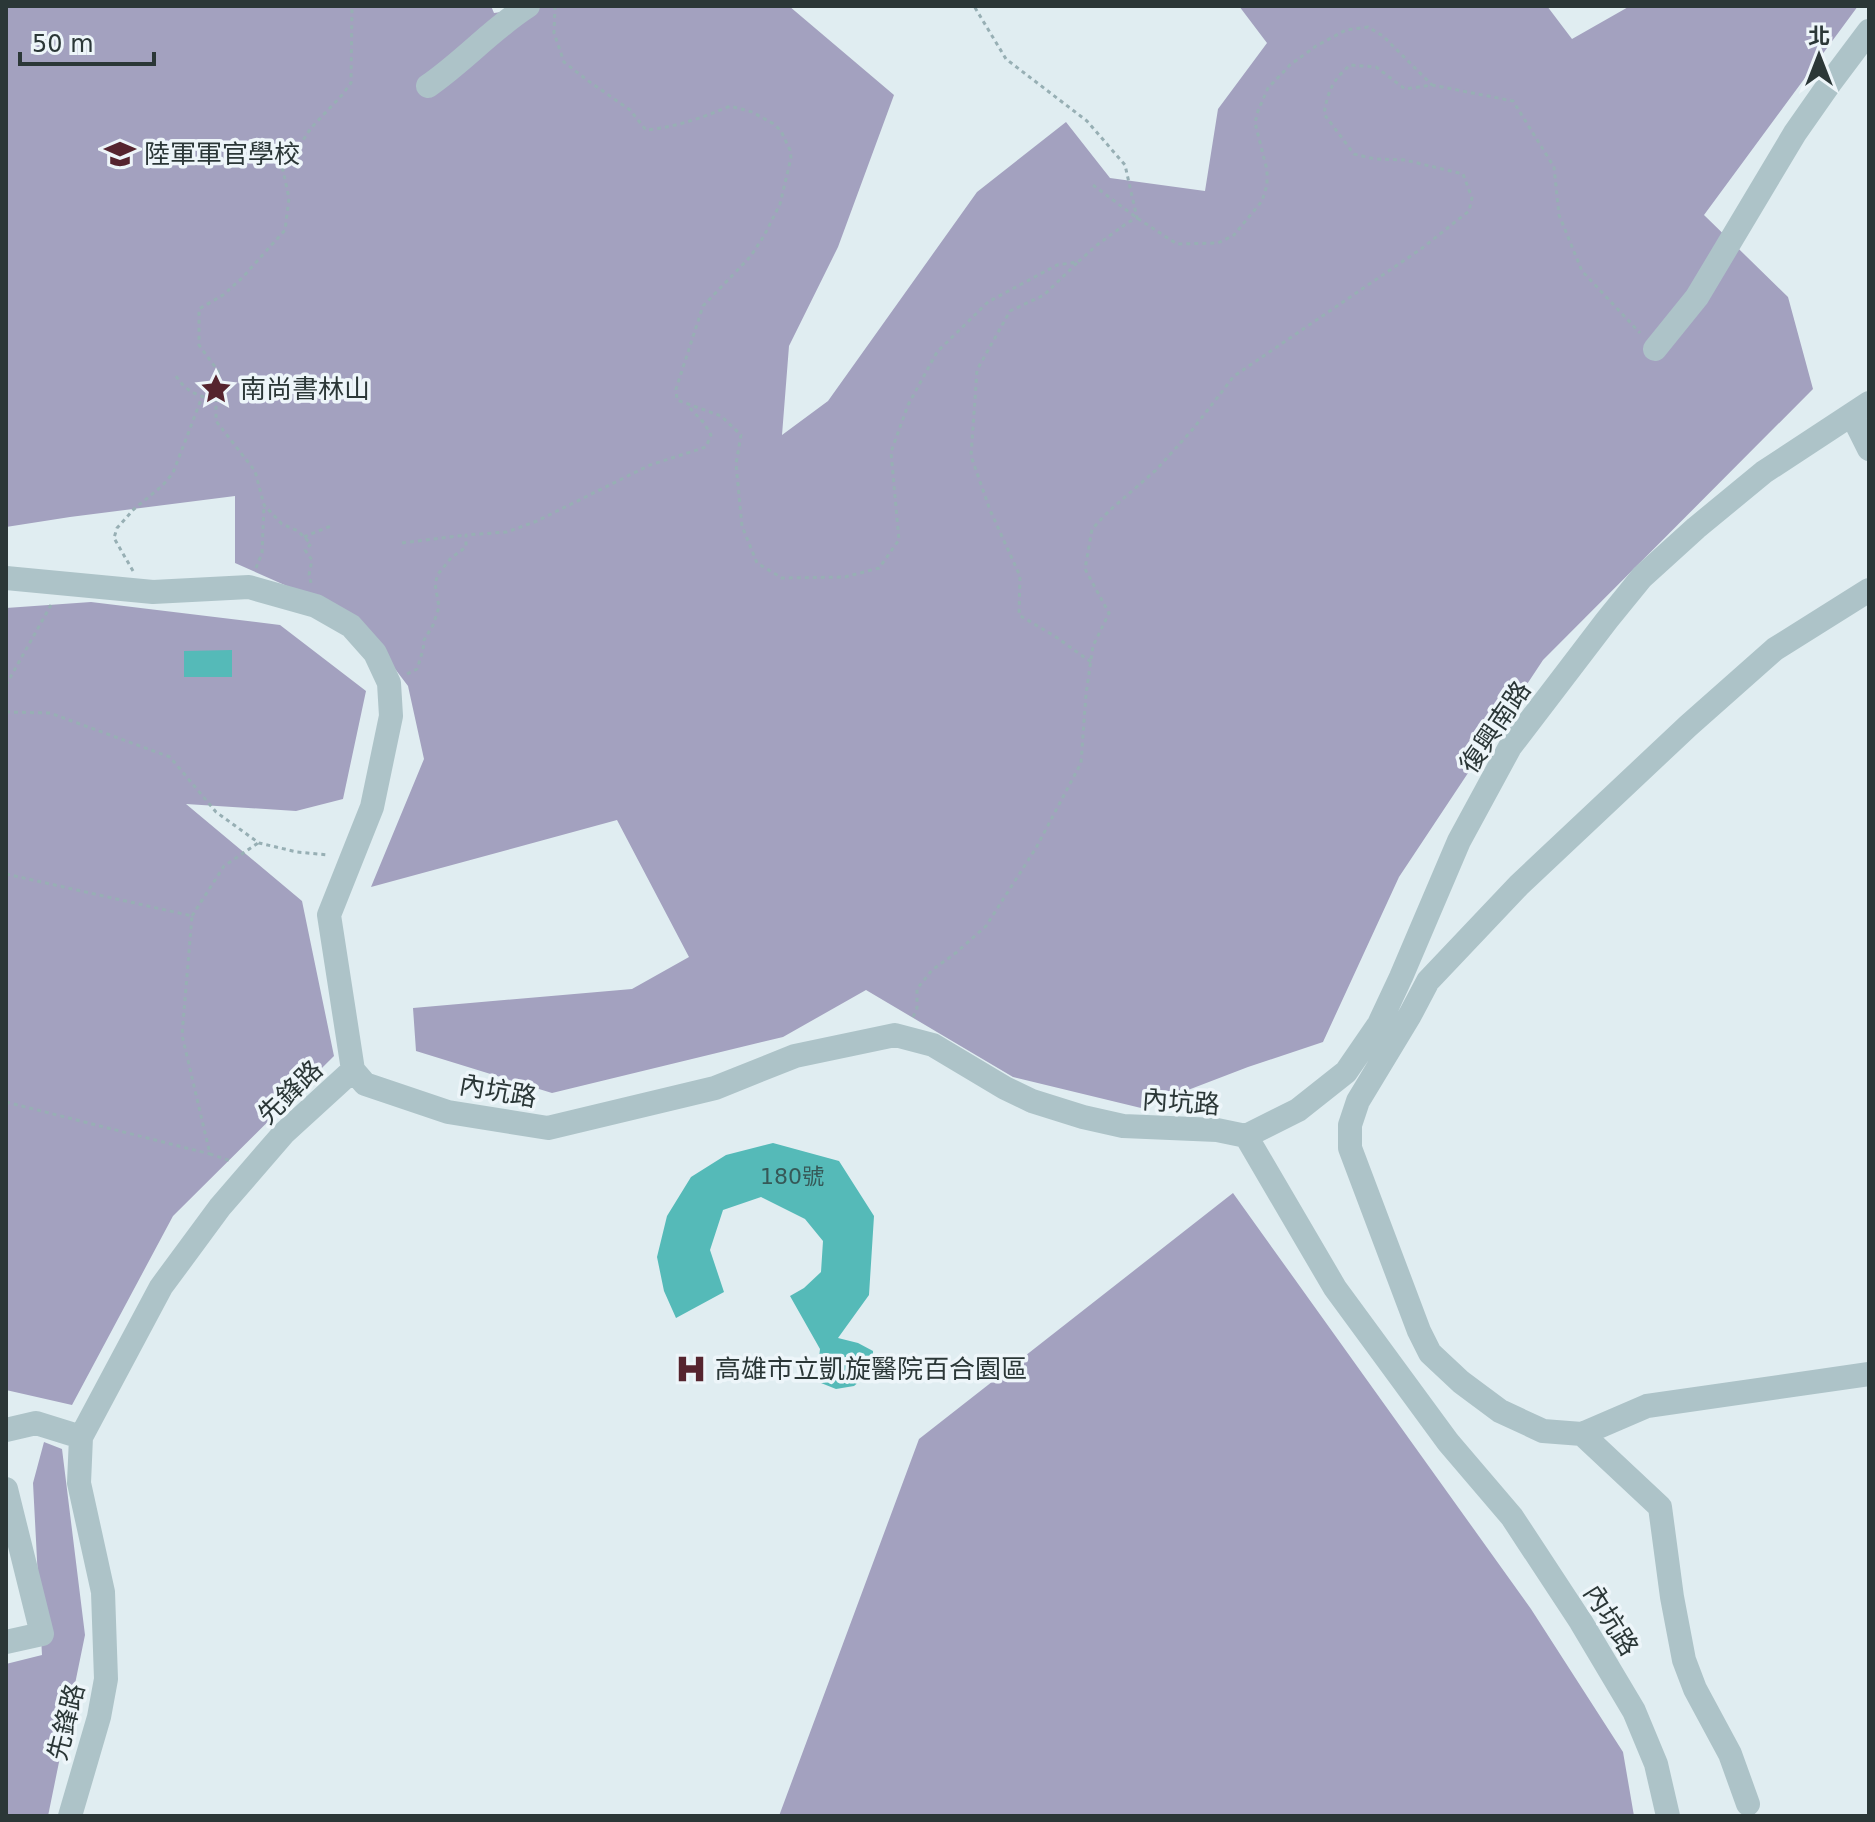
<svg xmlns="http://www.w3.org/2000/svg" width="1875" height="1822" font-family="'DejaVu Sans','Noto Sans TC',sans-serif">
<style>
.green{fill:#a3a1bf}
.building{fill:#55bab8}
.lines{fill:none;stroke-linecap:round;stroke-linejoin:round}
.path{stroke:#97afb4;stroke-width:3;stroke-dasharray:4 4;stroke-linecap:butt}
.minor{stroke:#adc3c8;stroke-width:24}
.labels{text-anchor:middle;stroke-width:7;stroke-linejoin:round;paint-order:stroke}
.number-label{font-size:22px;fill:#365857}
.poi-label{font-size:26px;fill:#2b3737;stroke:#edf5f9;text-anchor:start}
.street-label{font-size:26px;fill:#2b3737;stroke:#edf5f9}
</style>
<rect width="100%" height="100%" fill="#e0edf1"/>
<path class="green" d="M6 6H491L494 13 546 6H789L894 95 838 247 789 346 782 435 828 401 977 192 1066 122 1110 178 1205 191 1218 109 1267 43 1239 6H1547L1572 39 1630 6H1858L1704 215 1788 297 1813 389 1543 660 1399 877 1323 1042 1248 1067 1141 1108 1013 1077 866 990 783 1037 552 1093 416 1051 413 1008 632 989 689 957 617 820 371 887 424 759 408 686 355 616 235 563V496L70 517 6 527Z
M91 602 280 625 366 691 343 799 296 811 186 804 302 901 334 1056 173 1216 72 1405 6 1390V608Z
M1233 1193 1531 1609 1623 1752 1634 1816H779L919 1439Z
M44 1442 62 1449 85 1635 48 1816H6V1664L42 1655 33 1483Z"/>
<path class="building" d="M232 650V677H184V651Z
M773 1143 839 1161 874 1216 869 1295 838 1338 858 1343 873 1351V1370L854 1386 836 1389 821 1383 818 1368 820 1349 790 1296 804 1288 821 1272 823 1241 805 1219 761 1197 723 1210 710 1250 724 1292 676 1318 664 1291 657 1257 667 1216 691 1177 726 1155Z"/>
<g class="lines">
<path class="path" d="M555 6 554 33 564 62 587 80 630 110 646 130C676 127 702 118 730 106L752 112 774 124 781 131 790 150 791 158 780 204 764 236 750 257 703 306 676 389 677 400 721 416 741 435 736 464 742 526 757 563 782 578 845 577 879 568 899 540 891 452 908 405 937 352 988 302 1057 265 1078 262 1097 245 1127 223 1137 218 1125 165 1087 121 1006 59 974 6
M1093 185 1137 218 1177 244 1218 243 1234 235 1262 201 1267 185V170L1255 123 1258 111 1268 88 1290 65 1316 46 1346 30 1368 27 1383 36 1432 85
M1077 263 1044 295 1010 311 977 370 971 456 990 510 1020 576 1019 615 1056 637 1091 662
M176 376C186 392 198 396 216 400
M304 537 333 525
M402 543 466 535
M256 568 262 553 264 505
M133 571 114 538 117 528 134 509 162 486 173 473 202 397
M311 583 309 575 312 560 305 550 311 544 298 531 282 524 264 505 255 471 216 421V400L222 399V396H216L220 382 218 371 199 345V309L223 295 242 278 285 230 289 198 282 166 290 160 311 128 342 95 351 83 352 6
M407 674 417 669 423 650 424 640 433 625 439 607 435 584 438 574 451 558 466 547V535L507 532 537 521 650 465 706 447 711 435 704 423 687 405
M6 685 51 605
M6 712 50 713 170 757 216 812 259 843 297 852 329 855
M6 874 192 916 182 1035 210 1154 231 1161
M192 916 224 866 258 843
M913 1017 917 1008V989L932 970 957 952 986 926 1036 848 1081 763 1086 694 1093 646 1109 613 1085 569 1092 529 1109 511 1156 470 1193 429 1234 376 1421 249 1469 211 1472 198 1463 174 1405 160 1375 159 1354 154 1324 114C1328 91 1332 81 1350 65L1376 67 1405 89 1432 85 1513 101 1554 167 1559 215 1582 271 1640 333
M6 1102 210 1154"/>
<path class="minor" d="M428 86C463 62 492 29 528 6
M1655 349 1697 297 1795 133 1830 83 1869 31
M1852 415 1869 449
M6 578 153 592 249 587 316 606 351 626 375 653 389 683 391 716 372 807 329 915 353 1070 284 1133 220 1207 161 1287 81 1437 79 1483 103 1592 106 1679 99 1717 70 1816
M353 1070 365 1084 448 1112 548 1128 715 1088 795 1056 895 1035 933 1045 1005 1088 1032 1101 1083 1117 1123 1126 1217 1130 1246 1136 1335 1288 1448 1442 1512 1517 1581 1622 1634 1711 1656 1764 1668 1816
M1246 1136 1298 1110 1346 1072 1379 1024 1401 977 1459 841 1510 747 1607 620 1642 577 1696 528 1764 472 1869 403
M6 1430 36 1423 81 1437
M1582 1434 1647 1406 1869 1374
M6 1489 42 1634 6 1642
M1748 1804 1730 1754 1695 1689 1684 1660 1672 1597 1660 1507 1582 1434 1543 1431 1500 1411 1461 1382 1430 1353 1419 1331 1350 1148V1125L1358 1101 1410 1015 1428 981 1519 885 1688 726 1775 649 1869 590"/>
</g>
<defs>
<symbol id="university-bare" viewBox="-9 -9 18 18"><path d="M0-5L7-2L0 1L-7-2ZM-4 1L0 2.5L4 1V4Q0 6-4 4Z" fill="#55242e" stroke="#edf5f9" stroke-width="2.5" paint-order="stroke"/></symbol>
<symbol id="sight-bare" viewBox="-9 -9 18 18"><path d="M0-6L1.8-2.2L6-1.7L2.9 1.2L3.7 5.4L0 3.3L-3.7 5.4L-2.9 1.2L-6-1.7L-1.8-2.2Z" fill="#55242e" stroke="#edf5f9" stroke-width="2.5" paint-order="stroke"/></symbol>
<symbol id="hospital-bare" viewBox="-9 -9 18 18"><path d="M-5-5h3v3.5h4V-5h3V5h-3V1.5h-4V5h-3Z" fill="#55242e" stroke="#edf5f9" stroke-width="2.5" paint-order="stroke"/></symbol>
</defs>
<g fill-rule="evenodd">
<use href="#university-bare" x="98" y="132" width="44" height="44"/>
<use href="#sight-bare" x="194" y="367" width="44" height="44"/>
<use href="#hospital-bare" x="669" y="1347" width="44" height="44"/>
</g>
<g class="labels">
<g class="number-label">
<text x="792" y="1184">180號</text>
</g>
<g class="poi-label">
<text x="144" y="163">陸軍軍官學校</text>
<text x="240" y="398">南尚書林山</text>
<text x="715" y="1378">高雄市立凱旋醫院百合園區</text>
</g>
<g class="street-label">
<text transform="translate(1495 727) rotate(-56)" y="9">復興南路</text>
<text transform="translate(498 1091) rotate(10)" y="9">內坑路</text>
<text transform="translate(290 1092) rotate(-44)" y="9">先鋒路</text>
<text transform="translate(1181 1102) rotate(4)" y="9">內坑路</text>
<text transform="translate(1611 1620) rotate(58)" y="9">內坑路</text>
<text transform="translate(66 1722) rotate(-76)" y="9">先鋒路</text>
</g>
</g>
<rect width="1875" height="1822" fill="none" stroke="#2b3737" stroke-width="16"/>
<g transform="translate(1819 56)" stroke="#edf5f9" stroke-width="6" paint-order="stroke">
<path d="M0-6L14 30L0 20L-14 30Z" fill="#2b3737"/>
<text y="-12" font-size="22" font-weight="bold" text-anchor="middle" fill="#2b3737">北</text>
</g>
<path d="M20 52v12h134v-12" fill="none" stroke="#2b3737" stroke-width="4"/>
<text x="32" y="52" font-size="24" fill="#2b3737" stroke="#edf5f9" stroke-width="6" paint-order="stroke">50 m</text>
</svg>
